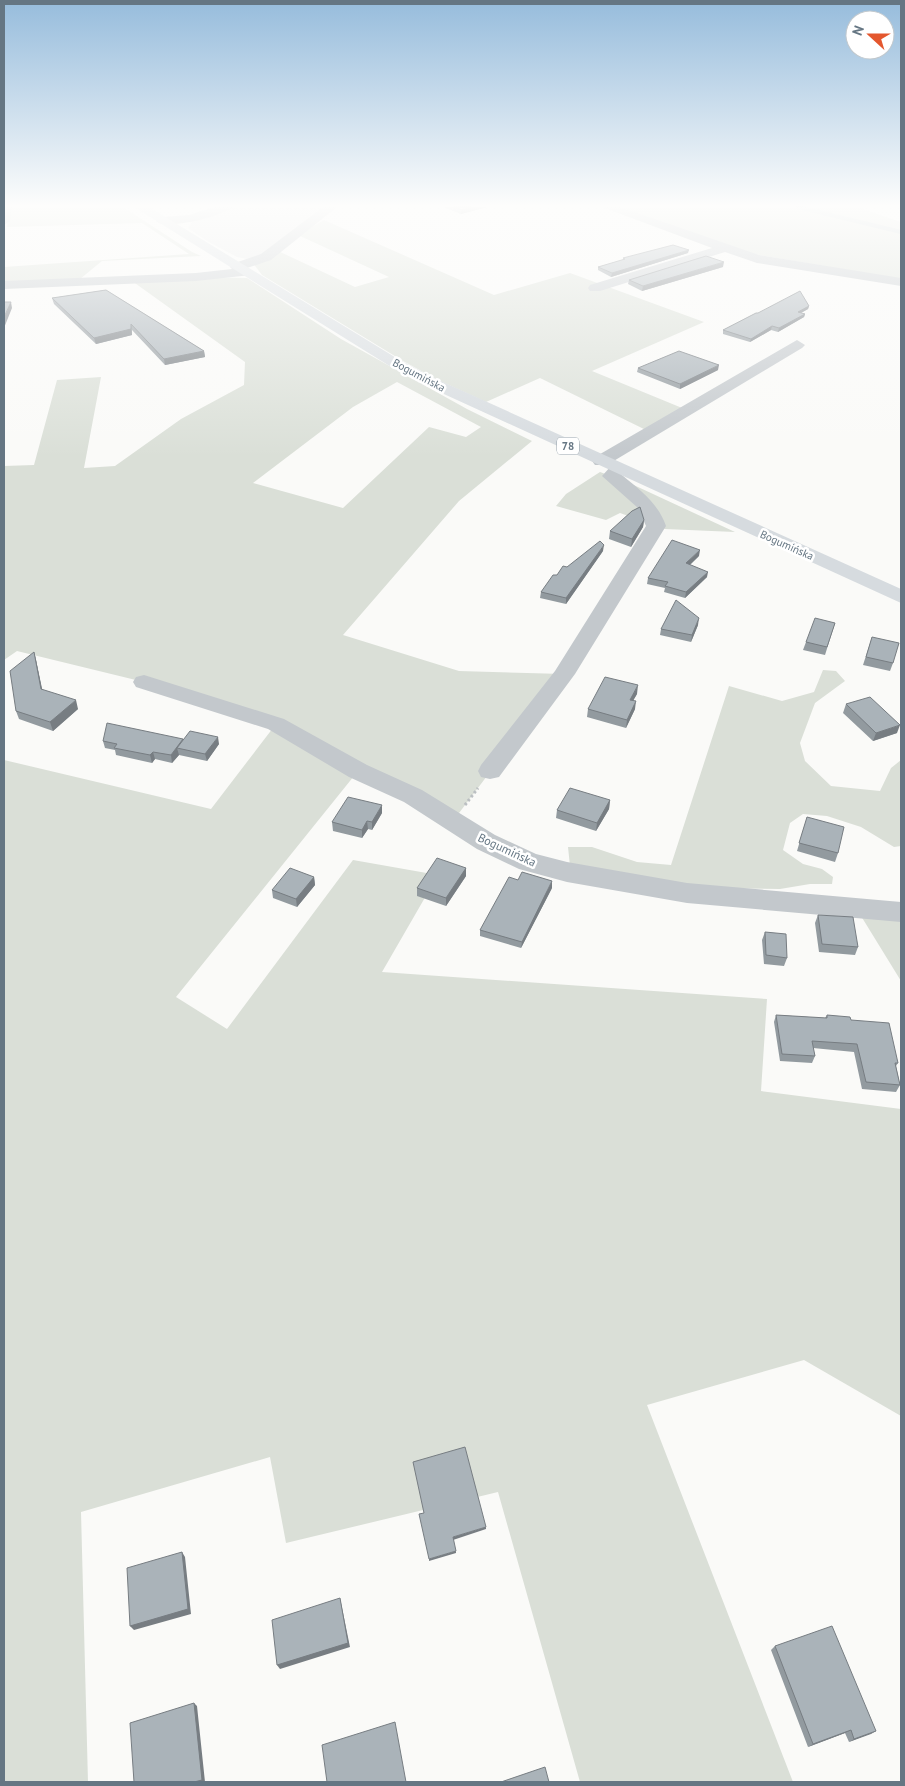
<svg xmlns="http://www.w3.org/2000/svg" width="905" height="1786" font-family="'PT Sans',sans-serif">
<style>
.built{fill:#e8e9e9}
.green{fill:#dadfd7;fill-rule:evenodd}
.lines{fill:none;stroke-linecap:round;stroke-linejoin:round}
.stream{stroke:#bbc7cb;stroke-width:4}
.path{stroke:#bbbfc2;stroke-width:3;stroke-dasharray:2.5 2.5;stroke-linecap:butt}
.minor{fill:#c3c8cc;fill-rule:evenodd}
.major{fill:#d6dbdf;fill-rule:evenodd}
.wall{fill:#929a9f}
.shaded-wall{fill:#777d82}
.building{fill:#aab3b9;stroke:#777d82}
.labels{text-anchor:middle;stroke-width:5;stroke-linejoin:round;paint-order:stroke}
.far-street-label{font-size:11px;fill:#657683;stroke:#fff}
.shield{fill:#fff;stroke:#939fa8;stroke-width:1}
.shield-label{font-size:11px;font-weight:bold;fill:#657683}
.street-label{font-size:12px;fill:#657683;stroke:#fff}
</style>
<rect width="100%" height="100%" fill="#fafaf8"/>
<path class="built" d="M227 207H327L266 257 247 259 237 257 207 241 188 228 192 222 190 219Z"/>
<path class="green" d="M10 207H123L192 252 201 256 102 261 80 279 4 282V267L189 254 142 223 7 227Z
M620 207H857L901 222V279L747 253Z
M324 220 494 295 570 273 704 322 592 371 687 410 650 432 540 378 486 402 438 380 403 361 262 275 252 262 276 250 355 287 389 277 298 235Z
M196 277 247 278 341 339 467 409 532 441 459 501 343 635 459 671 564 674 453 821 358 771 176 997 227 1029 353 860 438 875 382 972 767 999 761 1091 901 1109V1416L804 1360 647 1405 793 1782H580L498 1492 286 1543 270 1457 81 1512 88 1782H4V760L211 809 276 724 144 682 17 651 4 660V466L34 465 57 380 101 377 84 468 115 466 181 419 244 385 245 362 132 281ZM397 382 481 427 466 437 429 427 343 508 253 483 353 407Z
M600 472 625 481 735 532 665 529 620 513 606 520 556 506 566 494Z
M823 670 836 671 845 681 815 703 800 743 805 761 831 786 880 791 891 768 901 760V846L894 847 861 827 827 816 803 814 790 823 783 850 803 864 822 869 833 877 832 884H810L780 889 711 888 570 866 568 847H592L637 862 671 865 729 686 782 701 814 692Z
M861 916 901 918V981Z"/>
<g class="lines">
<path class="stream" d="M798 207 901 232"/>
<path class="path" d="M465 805 478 788"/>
<path class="minor" d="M4 207H12L10 221 4 225Z
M214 207H233C223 216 165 231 156 221L162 217 189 215Z
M323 207H337L271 260 247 268 253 272 251 275 196 281 4 289V281L196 273 232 269 230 267 232 264 261 254Z
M602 207H620L759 255 901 278V286L757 263 725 252 600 291H590L588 288 590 285 712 248Z
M797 340 805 345 802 348 607 465H595L592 461 595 457Z
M618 464 624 465 627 469 622 475C640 490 658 503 666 526L575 674 499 777 490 779 481 777 478 771 481 765 555 671 646 526 638 508 602 476 612 465Z
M144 675 284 719 367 765 422 790 495 835 536 854 567 862 687 883 901 902V922L687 903 567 882 519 869 477 849 404 802 349 777 268 729 136 687 133 682 136 677Z"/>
<path class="major" d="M134 207H149L398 359 434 378 901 589V603L422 384 388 365Z"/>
</g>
<path class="wall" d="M443 207H487L461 214Z
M688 253 611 277 598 270V267L623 260V258Z
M723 267 642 291 628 284 629 280Z
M106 290 204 351 205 357 165 365 132 330V335L96 344 54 304 52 298Z
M809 306 808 309 801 313 805 314 804 317 778 332 771 330 750 342 723 334V330L758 313Z
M638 368 718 370 680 389 637 372Z
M644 520 643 527 631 547 609 539 610 531Z
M603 551 566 604 540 598 541 592 567 567Z
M699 556 690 565 707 577 685 598 664 592 665 588 647 584 648 578Z
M835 623 825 655 803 650 806 642Z
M698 625 691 642 660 635 661 629Z
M872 637 893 663 890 671 863 665Z
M34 652 36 660 42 690 78 709 53 731 19 719 16 711Z
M637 694 633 700 635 709 626 728 587 717 588 709Z
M846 704 897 733 873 741 843 713Z
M183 739 219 744 207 761 179 755 172 763 155 759 152 763 116 755 115 750 105 748 103 741Z
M610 800 609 809 596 831 556 818 557 810Z
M382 813 372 830 368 829 362 838 333 831 332 822Z
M807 817 838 853 835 862 797 851Z
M466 868V876L446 906 417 896V888Z
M314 877 315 885 297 907 273 898 272 890Z
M552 888 521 948 480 936V930Z
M818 915 858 947 855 955 819 952 815 923Z
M765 932 787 958 784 966 764 964 762 940Z
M776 1015 825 1018 827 1015 851 1020 898 1063 896 1066 900 1085 896 1092 862 1089 854 1052 813 1048 815 1056 812 1063 780 1061 774 1022Z
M775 1646 876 1731 849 1742 845 1733 808 1747 771 1650Z"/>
<path class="shaded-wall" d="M472 207H487L461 214 462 210Z
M689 250 688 253 611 277 612 273Z
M724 262 723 267 642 291 643 286Z
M11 302 12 308 4 328V317Z
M809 306 808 309 797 315 798 312Z
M805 314 804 317 778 332 779 328Z
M131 324 132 335 96 344 94 338Z
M772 326 771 330 750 342 751 339Z
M204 351 205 357 165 365 164 359Z
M719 365 718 370 680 389V384Z
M644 520 643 527 631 547 632 539Z
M604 545 603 551 566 604V598Z
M700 550 699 556 685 569 686 563Z
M708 572 707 577 685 598 686 592Z
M699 618 698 625 691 642 692 635Z
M34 652 36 660 44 698 41 689Z
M638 685 637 694 629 708 630 700Z
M76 700 78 709 53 731 50 722Z
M636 701 635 709 626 728 627 720Z
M900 725 897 733 873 741 876 733Z
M218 737 219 744 207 761 205 754Z
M183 739 177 748 179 755 172 763 171 755Z
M153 752 155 759 152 763 150 755Z
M610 800 609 809 596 831 597 823Z
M382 805V813L372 830V822Z
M367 821 368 829 362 838V830Z
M466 868V876L446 906V898Z
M314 877 315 885 297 907 296 899Z
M552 881V888L521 948 522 942Z
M486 1527V1529L453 1540V1537Z
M456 1551V1553L429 1561V1559Z
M182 1552 185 1557 191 1614 134 1630 130 1626Z
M340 1598 350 1647 280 1669 277 1665Z
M194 1703 197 1706 205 1782H194Z
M851 1730 845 1733 808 1747 813 1744Z
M876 1731 871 1734 849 1742 854 1739Z"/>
<path class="building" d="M454 207H472L462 210Z
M673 245 689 250 612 273 598 267 625 259 623 258Z
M706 256 724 262 643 286 629 280Z
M106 290 204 351 164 359 131 324V329L94 338 52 298Z
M800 291 809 306 798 312 805 314 779 328 772 326 751 339 723 330 756 313H758Z
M4 302H11L4 317Z
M679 351 719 365 680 384 638 368Z
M640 507 644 520 632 539 610 531 632 511Z
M672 540 700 550 686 563 708 572 686 592 665 586 668 582 648 578Z
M600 541 604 545 566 598 541 592 553 575H557L563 566 567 567Z
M676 600 699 618 692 635 661 629Z
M815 618 835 623 827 647 806 642Z
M872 637 899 643 893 663 866 657Z
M34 652 41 689 76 700 50 722 16 711 10 671Z
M605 677 638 685 630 700 636 701 627 720 588 709Z
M870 697 900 725 876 733 846 704Z
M107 723 183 739 171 755 153 752 150 755 114 748 117 744 103 741Z
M190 731 218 737 205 754 177 748Z
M570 788 610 800 597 823 557 810Z
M348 797 382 805 372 822 367 821 362 830 332 822Z
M807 817 844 827 838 853 799 843Z
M437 858 466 868 446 898 417 888Z
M290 868 314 877 296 899 272 890Z
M522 872 552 881 522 942 480 930 509 877 518 880Z
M818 915 853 917 858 947 822 944Z
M765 932 786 934 787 958 766 955Z
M776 1015 827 1018V1015L850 1017 851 1020 889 1023 898 1063H895L900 1085 866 1082 857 1044 812 1041 815 1056 782 1054Z
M465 1447 486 1527 453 1537 456 1551 429 1559 419 1514 424 1513 413 1462Z
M182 1552 188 1609 130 1626 127 1568Z
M340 1598 348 1643 277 1665 272 1620Z
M832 1626 876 1731 854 1739 851 1730 813 1744 775 1646Z
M194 1703 202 1780 194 1782H134L130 1723Z
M395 1722 406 1782H327L322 1745Z
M545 1767 549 1782H501Z"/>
<linearGradient id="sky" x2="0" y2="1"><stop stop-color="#96bcdc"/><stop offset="0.45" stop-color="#fdfdfc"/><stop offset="1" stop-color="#fdfdfc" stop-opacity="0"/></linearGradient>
<rect width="905" height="457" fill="url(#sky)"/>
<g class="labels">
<g class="far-street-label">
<text transform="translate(419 375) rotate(28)" y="4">Bogumińska</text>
<text transform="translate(787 545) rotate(24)" y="4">Bogumińska</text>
</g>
<rect class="shield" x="557" y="437.5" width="22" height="17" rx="4"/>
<g class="shield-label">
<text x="568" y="450">78</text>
</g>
<g class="street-label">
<text transform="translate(507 850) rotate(25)" y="4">Bogumińska</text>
</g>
</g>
<rect width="905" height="1786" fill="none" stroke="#657683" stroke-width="10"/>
<g transform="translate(870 35) rotate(291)"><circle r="24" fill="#ffffff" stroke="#c1c8cd"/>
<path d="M0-4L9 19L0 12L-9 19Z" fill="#e4572e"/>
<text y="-8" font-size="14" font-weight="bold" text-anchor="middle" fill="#657683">N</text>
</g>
</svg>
